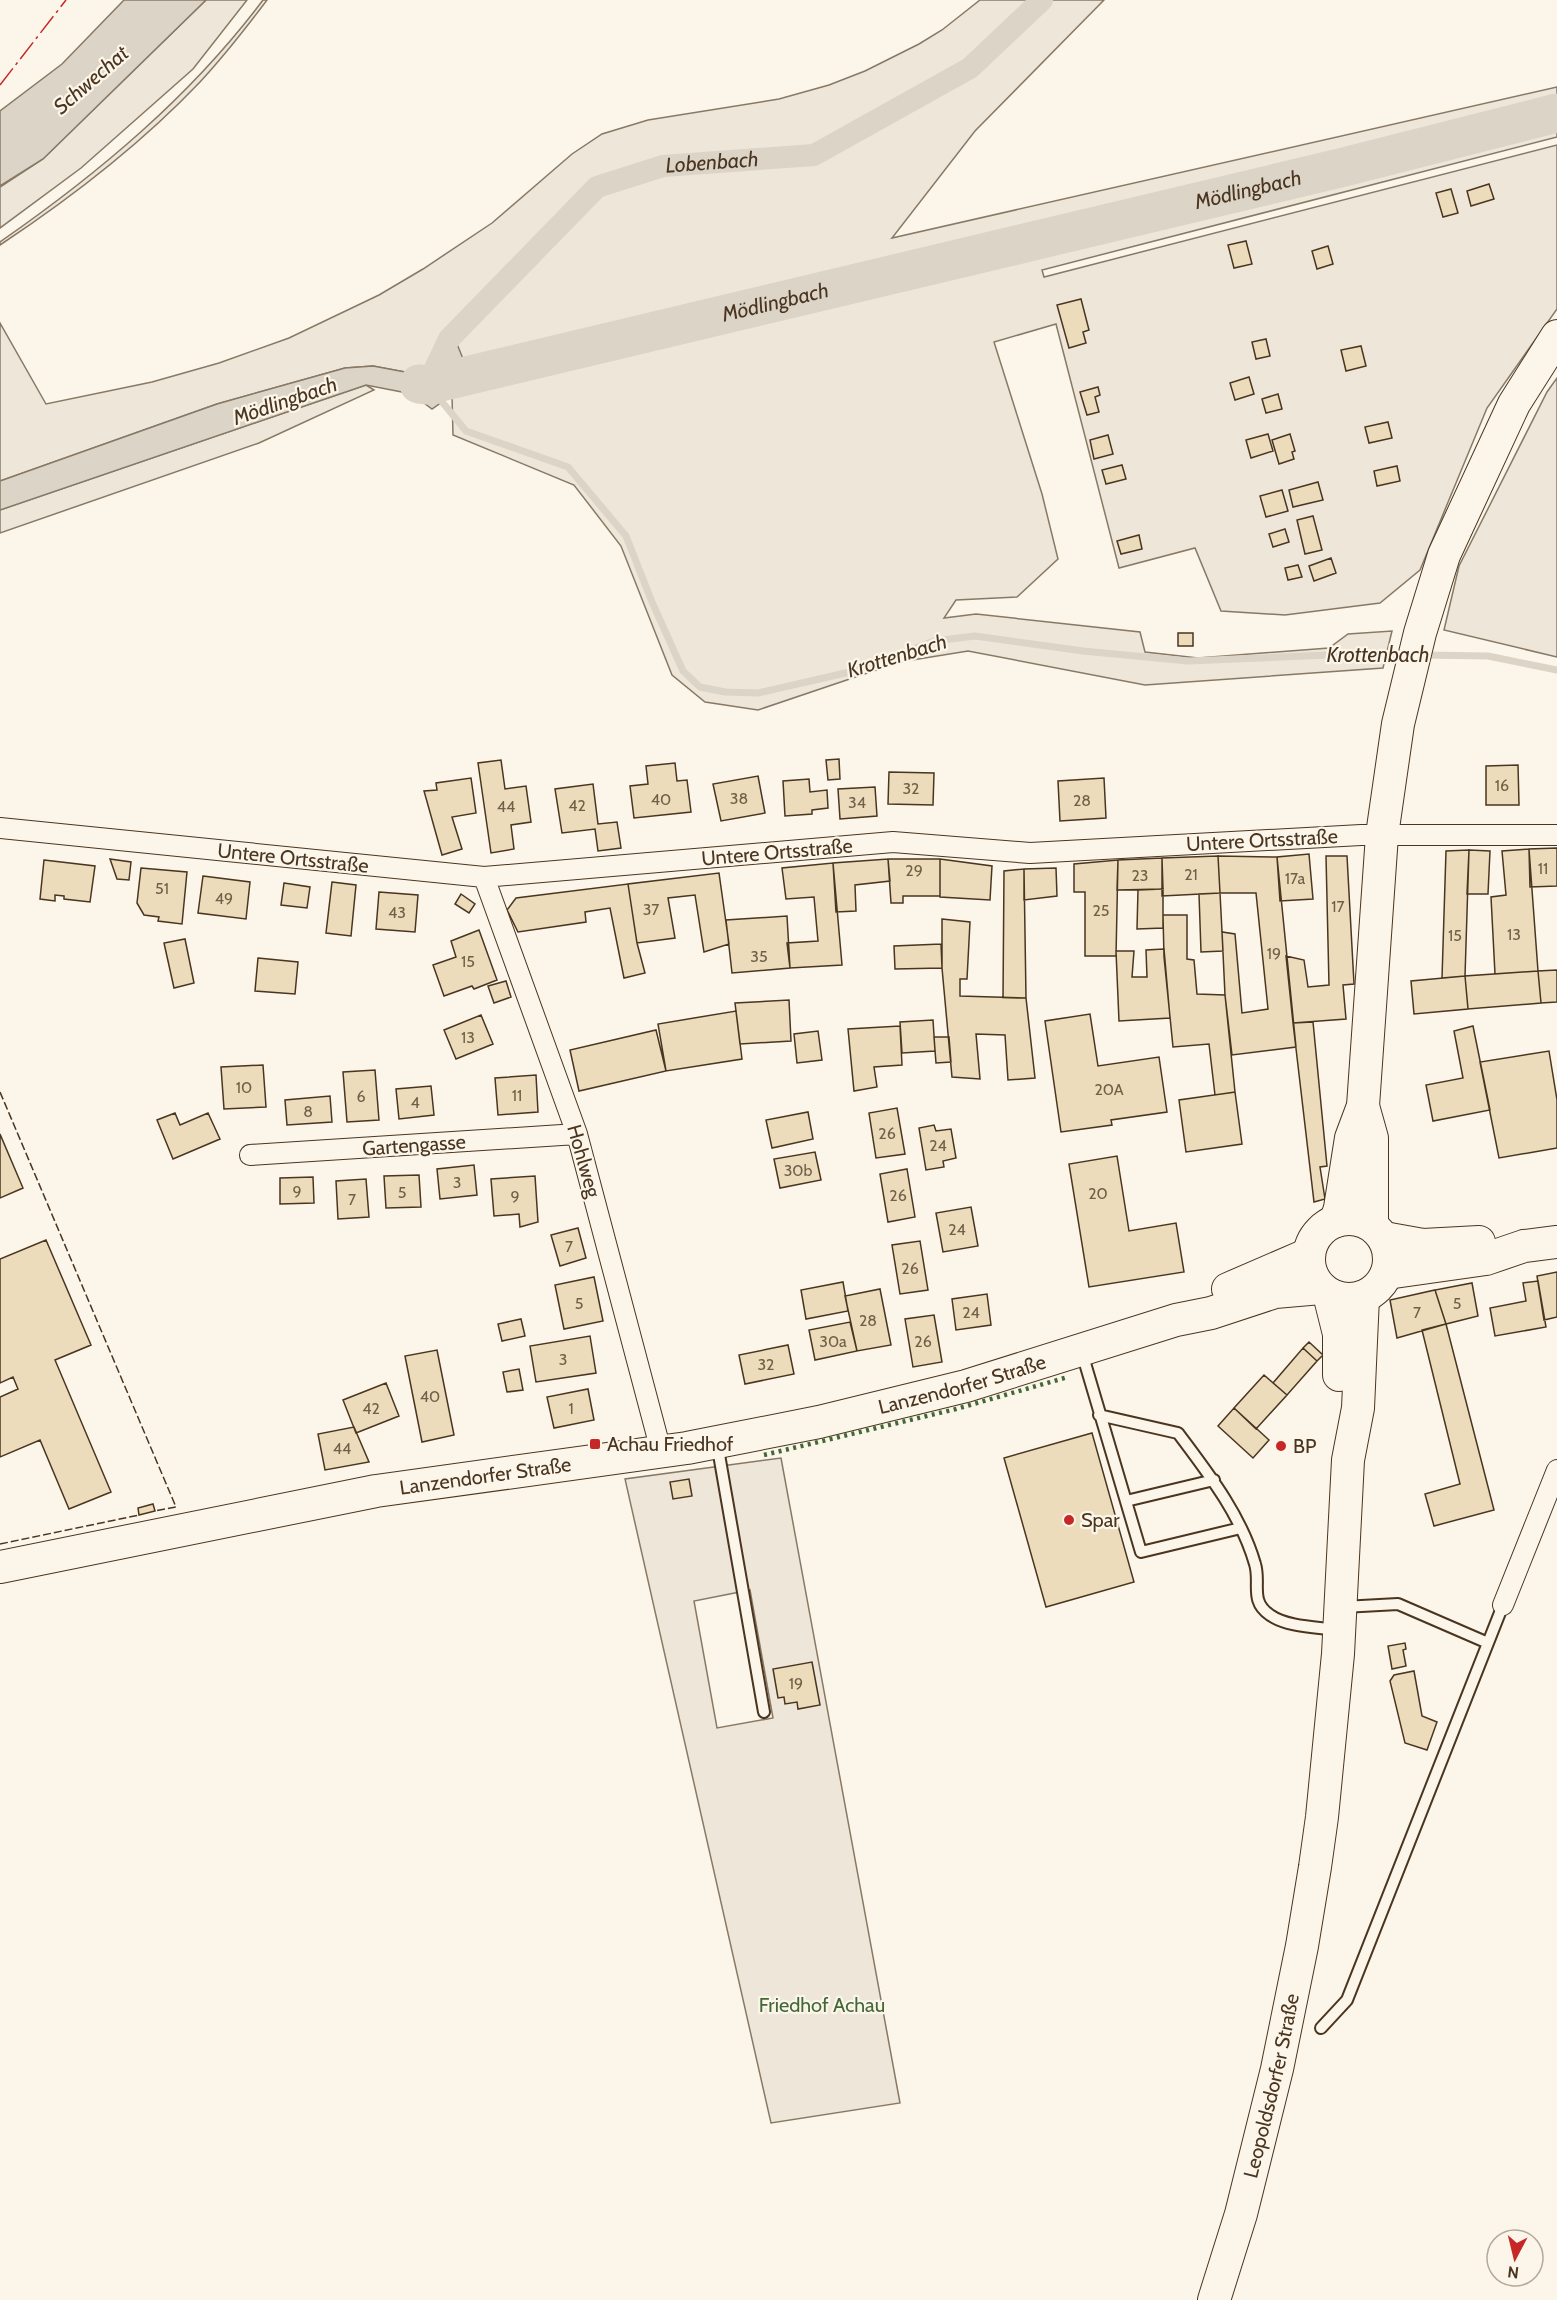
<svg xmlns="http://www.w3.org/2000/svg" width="1557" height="2300" font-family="Cabin,sans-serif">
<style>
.green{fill:#ede6d9;stroke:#887966;stroke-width:1.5;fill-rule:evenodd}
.water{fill:#dcd4c6;stroke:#887966;stroke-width:1.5}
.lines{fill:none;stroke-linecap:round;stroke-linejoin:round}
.stream{stroke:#dcd4c6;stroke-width:7}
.canal{stroke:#dcd4c6;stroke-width:22}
.river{stroke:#dcd4c6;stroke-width:39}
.building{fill:#ecdcbc;stroke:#4a3520;stroke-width:1.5}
.service-casing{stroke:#4a3520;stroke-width:14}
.minor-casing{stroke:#4a3520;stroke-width:22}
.primary-casing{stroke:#4a3520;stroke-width:34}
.service{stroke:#fbf6e9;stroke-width:10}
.minor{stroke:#fbf6e9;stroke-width:20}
.primary{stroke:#fbf6e9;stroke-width:32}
.hedge{stroke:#436837;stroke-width:4.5;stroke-dasharray:3 4.5;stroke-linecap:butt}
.fence{stroke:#4a3520;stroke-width:1.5;stroke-dasharray:8 3;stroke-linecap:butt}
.power{stroke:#c62828;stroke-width:1.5;stroke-dasharray:21 4.5 3 4.5;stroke-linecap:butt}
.poi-dot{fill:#c62828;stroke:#fbf6e9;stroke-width:2}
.labels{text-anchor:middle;stroke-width:4.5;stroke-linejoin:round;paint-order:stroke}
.number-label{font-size:16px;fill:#725f47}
.street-label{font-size:20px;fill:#4a3520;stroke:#fbf6e9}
.poi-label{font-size:20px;fill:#4a3520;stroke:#fbf6e9;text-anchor:start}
.park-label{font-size:20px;fill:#436837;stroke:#fbf6e9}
.water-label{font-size:21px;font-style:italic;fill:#4a3520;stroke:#fbf6e9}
</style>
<rect width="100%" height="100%" fill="#fbf6e9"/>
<path class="green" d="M206 0H247L193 69 81 168 0 228V187L43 159Z
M263 0H267C246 28 224 56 200 82 141 144 71 198 0 245V242C99 173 190 97 263 0Z
M980 0H1104L975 131 892 238 1557 87V137L1042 270 1044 277 1557 145V309L1487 408 1420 570 1380 603 1285 615 1221 611 1195 548 1119 568 1056 324 994 342 1042 494 1058 559 1017 597 956 600 944 618 976 614 1140 632 1145 652 1198 658 1329 648 1348 634 1392 631 1383 668 1145 685 968 651 900 662 758 710 705 702 672 675 621 546 574 485 453 435 452 395 472 381 440 346 431 364 405 372 373 366 345 368 217 404 0 481V323L46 404 152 382 219 363 289 338 379 295 423 269 492 223 572 154 602 134 648 120 779 99 829 85 865 71 919 44 942 30Z
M1557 378V657L1444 630 1459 566 1547 392Z
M366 385 374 390 259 443 0 533V510Z
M781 1458 900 2103 771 2123 625 1479ZM750 1590 773 1718 717 1728 694 1601Z"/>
<path class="water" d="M124 0H206L43 159 0 186V111L62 64Z
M457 344 472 381 432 409 412 394 366 385 0 510V481L217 404 345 368 373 366 405 372 431 364 440 346Z"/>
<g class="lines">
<path class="stream" d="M438 397 466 431 568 467 626 536 652 602 683 671 700 687 725 692 758 693 854 671 934 641 975 636 1083 651 1188 661 1375 653 1406 654
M1423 655 1488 656 1557 670"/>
<path class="canal" id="s1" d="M433 373 449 339 597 187 663 166 814 155 970 68 1042 0"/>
<path class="river" id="s2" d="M419 384 428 385 1340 168 1557 113"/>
</g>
<path class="building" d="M1489 184 1494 199 1471 206 1467 191Z
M1451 189 1458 213 1443 217 1436 193Z
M1246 241 1252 264 1234 268 1228 245Z
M1328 246 1333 264 1317 269 1312 251Z
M1081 299 1089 330 1083 332 1086 343 1069 348 1057 305Z
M1266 339 1270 356 1256 359 1252 342Z
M1361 346 1366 366 1346 371 1341 350Z
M1249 377 1254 394 1235 400 1230 383Z
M1098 387 1100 395 1095 397 1099 412 1087 415 1080 392Z
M1278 394 1282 409 1266 413 1262 399Z
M1388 422 1392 438 1369 443 1365 427Z
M1268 434 1273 451 1251 458 1246 440Z
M1290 434 1295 451 1292 452 1294 459 1279 464 1272 440Z
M1108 435 1113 454 1094 459 1090 440Z
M1122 465 1126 479 1106 484 1102 470Z
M1397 466 1400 481 1377 486 1374 471Z
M1318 482 1323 500 1293 507 1289 490Z
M1282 490 1288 511 1266 517 1260 496Z
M1313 516 1322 550 1305 554 1297 520Z
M1285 529 1289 542 1273 547 1269 534Z
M1139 535 1142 549 1121 554 1117 541Z
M1331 558 1336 573 1314 581 1309 566Z
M1298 565 1302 577 1288 580 1285 568Z
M1178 633H1193V646H1178Z
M839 759 840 779 828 780 826 760Z
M501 760 505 789 526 786 531 822 511 825 514 849 491 853 478 763Z
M675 763 677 781 687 780 691 812 634 818 630 786 648 784 646 766Z
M1518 765 1519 805H1486V766Z
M889 772 934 773 933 805 888 804Z
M758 776 765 813 721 821 713 784Z
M471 778 476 813 452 817 462 849 442 855 424 791 437 790 436 783Z
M1104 778 1106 818 1060 821 1058 781Z
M809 779 810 792 827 790 828 808 812 810V814L785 816 783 781Z
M593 784 598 824 617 822 621 848 598 851 595 829 562 833 555 789Z
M875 787 877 816 840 819 838 789Z
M1557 848V886L1530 887 1529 849Z
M1529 849 1538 971 1495 974 1491 897 1506 895 1502 851Z
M1469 850 1465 976 1442 978 1446 851Z
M1469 850 1490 851 1488 894H1467Z
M1309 854 1313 899 1280 901 1277 857Z
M1218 856 1277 857 1296 1047 1232 1055 1225 995 1222 932 1235 934 1242 1013 1268 1009 1256 893H1220Z
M1218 856 1220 893 1162 896V858Z
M1326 856H1347L1354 984 1343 985 1346 1019 1293 1023 1286 956 1304 960 1308 987 1329 985Z
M1162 858 1163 889 1117 890 1118 860Z
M110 859 131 862 129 880 117 879Z
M888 859 890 881 855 885 856 911 836 912 833 863Z
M888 859H940V896H903V903H891Z
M940 859 992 866 990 900 940 897Z
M44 860 95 866 90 902 64 899V896L55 895V901L40 899Z
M1118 860 1116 956H1085V892H1074V864Z
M833 863 842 965 790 968 787 943 818 941 814 897 786 899 782 868Z
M141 868 187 872 182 924 158 921 159 917 144 915 137 903Z
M1056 868 1057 896 1024 900V869Z
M1024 869 1026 998H1003L1004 871Z
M719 873 729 944 704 952 695 895 668 898 675 938 637 943 628 884Z
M203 876 250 882 246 919 198 913Z
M332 882 356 885 351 936 326 933Z
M284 883 310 887 307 908 281 905Z
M628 884 637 943 645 973 624 978 610 908 585 912 586 922 518 932 507 910 516 898Z
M1163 889V928L1137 929 1138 890Z
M379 892 418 895 415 932 376 929Z
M1220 893 1223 951 1201 952 1199 894Z
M461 894 475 904 469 913 455 904Z
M1163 915H1187V959L1194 960 1197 994 1225 995 1235 1092 1215 1095 1209 1044 1173 1047 1164 957Z
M787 916 790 968 732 973 726 920Z
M942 919 970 922 967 979H960V996L1026 998 1035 1078 1008 1080 1005 1035 976 1034 980 1079 952 1077 942 968Z
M479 930 497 980 474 989 472 986 444 996 433 965 456 957 451 941Z
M185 939 194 983 174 988 164 943Z
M941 944 942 968 895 969 894 946Z
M1164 949 1170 1018 1119 1021 1116 951H1134L1132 977H1147L1146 950Z
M258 958 298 962 295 994 255 991Z
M1557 970V1002L1541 1003 1538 971Z
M1538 971 1541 1003 1468 1009 1465 976Z
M1465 976 1468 1009 1414 1014 1411 981Z
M506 981 511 997 494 1003 488 986Z
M789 1000 791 1041 740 1044 735 1003Z
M736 1011 742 1059 666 1071 658 1024Z
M1090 1014 1098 1066 1159 1057 1167 1112 1111 1120 1112 1125 1061 1132 1045 1021Z
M481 1015 493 1044 456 1059 444 1030Z
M933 1020 935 1051 902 1053 900 1022Z
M1313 1022 1327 1166 1320 1167 1325 1199 1314 1202 1293 1023Z
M900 1026 902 1065 874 1067 877 1087 854 1091 848 1029Z
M1473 1026 1490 1110 1433 1121 1426 1085 1463 1078 1454 1031Z
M656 1030 666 1071 579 1091 570 1050Z
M818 1031 822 1060 797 1063 794 1034Z
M934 1037H949L951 1062 936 1063Z
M1549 1051 1557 1100V1148L1499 1158 1480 1062Z
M263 1065 266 1107 224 1109 221 1067Z
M375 1070 379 1120 347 1122 343 1072Z
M536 1075 538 1112 498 1115 495 1078Z
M431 1086 434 1115 399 1119 396 1089Z
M1235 1092 1242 1144 1186 1152 1179 1100Z
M330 1096 332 1122 287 1125 285 1100Z
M897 1108 905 1154 876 1158 869 1113Z
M808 1112 813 1139 772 1148 766 1120Z
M175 1113 180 1125 208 1113 220 1139 173 1159 157 1120Z
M934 1125 936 1131 951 1129 956 1158 943 1161 944 1167 926 1170 919 1128Z
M0 1134 23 1188 0 1198Z
M815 1152 821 1180 780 1188 774 1159Z
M1117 1156 1129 1231 1176 1223 1184 1272 1089 1287 1069 1164Z
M474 1165 477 1195 440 1199 437 1169Z
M907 1169 915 1217 888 1222 880 1174Z
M419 1175 421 1207 386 1208 384 1176Z
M535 1176 538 1222 520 1227 519 1214 494 1216 491 1179Z
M313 1177 314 1203 280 1204V1178Z
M366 1179 369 1217 338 1219 336 1181Z
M971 1207 978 1246 943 1252 936 1213Z
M578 1228 586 1258 560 1266 551 1235Z
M46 1240 91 1345 55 1360 111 1492 69 1509 40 1440 0 1457V1397L18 1389 13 1377 0 1383V1259Z
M920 1241 928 1290 900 1294 892 1245Z
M1557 1272V1317L1544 1320 1537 1276Z
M594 1277 603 1321 564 1329 555 1285Z
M1538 1281 1546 1327 1495 1336 1490 1308 1526 1301 1523 1283Z
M843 1282 848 1311 806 1319 801 1290Z
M1472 1283 1478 1316 1446 1324 1435 1290Z
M880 1289 891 1345 857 1351 845 1296Z
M1435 1290 1446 1324 1397 1338 1390 1300Z
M987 1294 991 1325 956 1330 952 1299Z
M934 1315 942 1362 913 1367 905 1319Z
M521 1319 525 1336 502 1341 498 1324Z
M850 1322 857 1351 815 1360 809 1330Z
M1446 1324 1494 1510 1434 1526 1425 1494 1460 1484 1422 1330Z
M590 1336 596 1373 536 1382 530 1346Z
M1309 1342 1323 1355 1317 1361 1303 1348Z
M788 1345 794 1374 745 1384 739 1355Z
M1303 1348 1317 1361 1287 1395 1273 1383Z
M437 1350 454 1435 422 1442 405 1356Z
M519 1369 523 1390 507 1392 503 1372Z
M1264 1375 1287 1395 1256 1429 1234 1408Z
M386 1383 399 1416 356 1433 343 1400Z
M588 1389 594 1420 554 1428 547 1397Z
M1234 1408 1269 1440 1253 1458 1218 1426Z
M354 1427 369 1462 325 1470 318 1434Z
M1092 1433 1134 1582 1046 1607 1004 1458Z
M689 1479 692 1496 673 1499 670 1482Z
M153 1504 155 1511 139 1515 138 1508Z
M1405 1643 1406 1649 1403 1650 1406 1666 1392 1669 1388 1646Z
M812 1662 820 1705 798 1709 797 1702 785 1704 784 1697 778 1698 773 1669Z
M1414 1671 1422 1716 1437 1722 1427 1750 1405 1743 1390 1681 1394 1675Z"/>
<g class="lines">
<defs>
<path id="service" d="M1082 1353 1141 1552 1241 1528
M1099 1415 1178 1433C1208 1473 1241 1515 1255 1564 1261 1583 1249 1601 1270 1615 1287 1627 1317 1627 1337 1630
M717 1443 764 1712
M1126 1501 1214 1480
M1343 1607 1398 1604 1488 1643
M1321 2028 1347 2000 1503 1605"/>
<path id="minor" d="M0 828 484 877 893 842 1030 853 1361 835H1557
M484 877 577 1134 661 1451
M250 1155 577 1134
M1503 1605 1557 1470"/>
<g id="primary">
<path d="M1363 1106 1372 1138V1225"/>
<circle cx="1349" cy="1259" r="40"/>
<path d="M1336 1221 1340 1208 1351 1138 1363 1106 1382 835 1398 724 1420 633 1444 555 1514 404 1557 336"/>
<path d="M1384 1238 1423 1245 1479 1242"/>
<path d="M1387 1273 1486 1259 1524 1246 1557 1242"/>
<path d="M1228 1289 1309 1254"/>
<path d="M1329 1294 1339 1334V1375"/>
<path id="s3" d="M0 1567 376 1491 687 1448 819 1422 966 1386 1176 1320 1211 1313 1275 1292 1321 1288"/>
<path id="s4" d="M1214 2300 1241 2214 1277 2069 1302 1946 1315 1867 1322 1817 1338 1654 1348 1460 1358 1408 1363 1297"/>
</g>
</defs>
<use href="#service" class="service-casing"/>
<use href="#minor" class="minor-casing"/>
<use href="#primary" class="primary-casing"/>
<use href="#service" class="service"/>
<use href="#minor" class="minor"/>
<use href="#primary" class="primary"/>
<path class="hedge" d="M764 1455 956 1409 1068 1377"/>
<path class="fence" d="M0 1092 176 1507 155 1511
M0 1544 139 1515"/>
<path class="power" d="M0 85 66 0"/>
</g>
<g class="poi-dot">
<rect x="589" y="1438" width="12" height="12" rx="3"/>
<circle cx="1281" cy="1446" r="6"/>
<circle cx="1069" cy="1520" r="6"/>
</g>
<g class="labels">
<g class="number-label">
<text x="1502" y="791">16</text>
<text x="911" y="794">32</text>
<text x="739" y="804">38</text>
<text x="661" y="805">40</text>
<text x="1082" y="806">28</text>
<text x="857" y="808">34</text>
<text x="577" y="811">42</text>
<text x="506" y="812">44</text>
<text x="1543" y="874">11</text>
<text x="914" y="876">29</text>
<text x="1191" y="880">21</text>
<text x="1140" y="881">23</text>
<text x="1295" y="884">17a</text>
<text x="162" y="894">51</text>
<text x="224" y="904">49</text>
<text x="1338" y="912">17</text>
<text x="651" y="915">37</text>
<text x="1101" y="916">25</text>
<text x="397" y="918">43</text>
<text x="1514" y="940">13</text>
<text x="1455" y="941">15</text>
<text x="1274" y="959">19</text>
<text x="759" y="962">35</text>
<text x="468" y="967">15</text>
<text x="468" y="1043">13</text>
<text x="244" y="1093">10</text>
<text x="1109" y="1095">20A</text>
<text x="517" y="1101">11</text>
<text x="361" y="1102">6</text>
<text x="415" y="1108">4</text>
<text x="308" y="1117">8</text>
<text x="887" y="1139">26</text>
<text x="938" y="1151">24</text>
<text x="798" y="1176">30b</text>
<text x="457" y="1188">3</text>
<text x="297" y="1197">9</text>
<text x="402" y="1198">5</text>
<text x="1098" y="1199">20</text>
<text x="898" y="1201">26</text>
<text x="515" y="1202">9</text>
<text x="352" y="1205">7</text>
<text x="957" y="1235">24</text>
<text x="569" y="1252">7</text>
<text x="910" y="1274">26</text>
<text x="579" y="1309">5</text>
<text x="1457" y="1309">5</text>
<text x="971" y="1318">24</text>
<text x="1417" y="1318">7</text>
<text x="868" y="1326">28</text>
<text x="833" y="1347">30a</text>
<text x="923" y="1347">26</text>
<text x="563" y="1365">3</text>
<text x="766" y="1370">32</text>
<text x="430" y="1402">40</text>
<text x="371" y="1414">42</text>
<text x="571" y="1414">1</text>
<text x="342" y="1454">44</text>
<text x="796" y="1689">19</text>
</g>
<g class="street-label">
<text transform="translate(1262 840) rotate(-3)" y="7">Untere Ortsstraße</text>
<text transform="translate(777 852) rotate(-5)" y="7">Untere Ortsstraße</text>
<text transform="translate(293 858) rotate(6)" y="7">Untere Ortsstraße</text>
<text transform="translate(414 1145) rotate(-4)" y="7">Gartengasse</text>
<text transform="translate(584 1161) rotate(74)" y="7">Hohlweg</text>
<text dy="7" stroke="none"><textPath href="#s3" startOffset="980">Lanzendorfer Straße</textPath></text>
<text dy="7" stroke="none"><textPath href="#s3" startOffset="494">Lanzendorfer Straße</textPath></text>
<text dy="7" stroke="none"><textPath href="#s4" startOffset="222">Leopoldsdorfer Straße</textPath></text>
</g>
<g class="poi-label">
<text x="607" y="1451">Achau Friedhof</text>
<text x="1293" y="1453">BP</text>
<text x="1081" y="1527">Spar</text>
</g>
<g class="park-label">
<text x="822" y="2012">Friedhof Achau</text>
</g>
<g class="water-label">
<text transform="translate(91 80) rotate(-41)" y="7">Schwechat</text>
<text dy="7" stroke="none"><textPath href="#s1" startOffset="368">Lobenbach</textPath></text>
<text dy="7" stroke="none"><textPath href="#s2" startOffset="852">Mödlingbach</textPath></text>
<text dy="7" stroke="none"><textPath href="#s2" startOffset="366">Mödlingbach</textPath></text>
<text transform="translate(285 401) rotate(-19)" y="7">Mödlingbach</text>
<text x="1378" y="662">Krottenbach</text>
<text transform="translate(897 656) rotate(-17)" y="7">Krottenbach</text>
</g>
</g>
<g transform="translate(1515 2258) rotate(187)"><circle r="28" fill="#fbf6e9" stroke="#b4a999" stroke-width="1.5"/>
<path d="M0-4.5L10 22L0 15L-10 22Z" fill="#c62828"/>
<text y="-9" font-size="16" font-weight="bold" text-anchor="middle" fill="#4a3520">N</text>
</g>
</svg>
